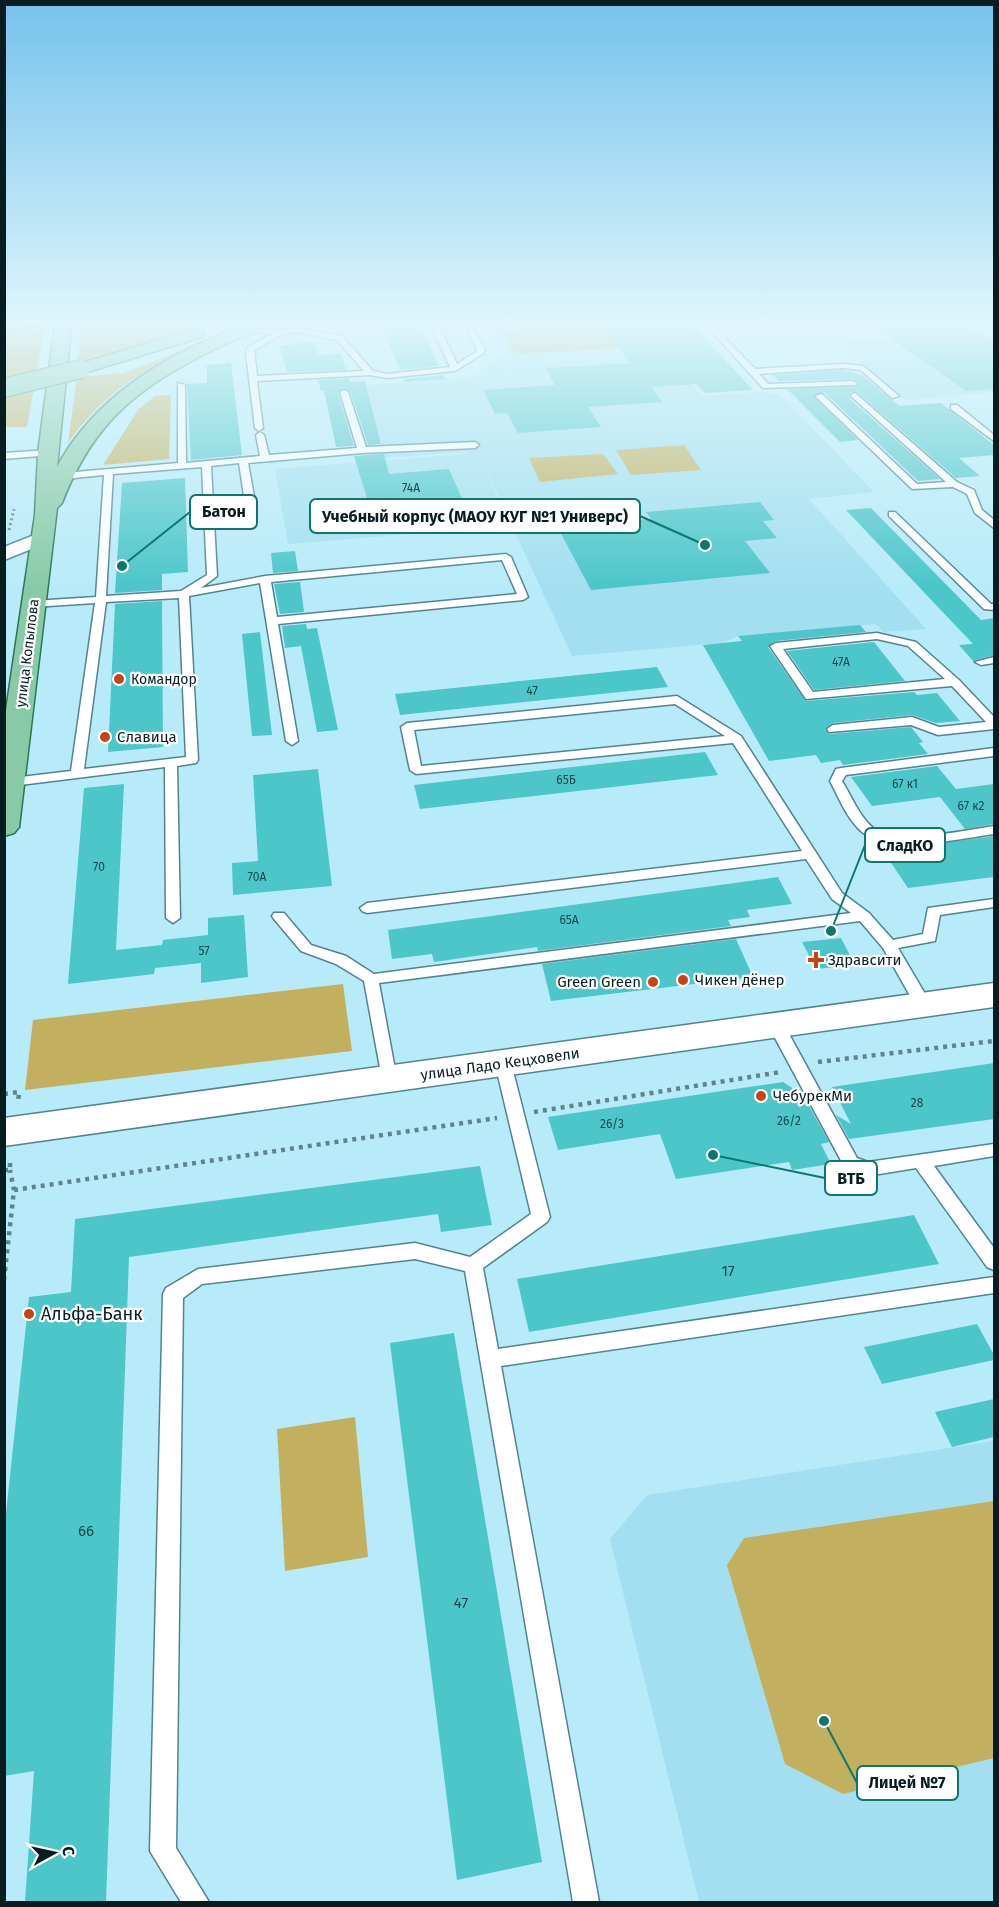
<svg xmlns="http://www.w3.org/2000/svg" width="999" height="1907" font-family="'Fira Sans',sans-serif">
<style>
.built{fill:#a3dff0}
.green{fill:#c3b05f}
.building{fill:#4cc6c9}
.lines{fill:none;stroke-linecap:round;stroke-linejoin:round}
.lane-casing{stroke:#538390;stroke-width:3}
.street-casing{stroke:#538390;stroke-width:3}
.secondary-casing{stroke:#538390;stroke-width:3}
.primary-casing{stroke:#277753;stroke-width:3}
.path-far1{stroke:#60848e;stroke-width:3;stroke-dasharray:2 3;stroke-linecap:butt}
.path{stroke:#60848e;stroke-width:4.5;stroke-dasharray:4 5;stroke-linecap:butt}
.lane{fill:#fff;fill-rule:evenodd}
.street{fill:#fff;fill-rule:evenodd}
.secondary{fill:#fff;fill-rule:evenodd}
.primary{fill:#88caa8;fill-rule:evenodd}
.primary-bridge-casing{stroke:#277753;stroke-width:20;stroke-linecap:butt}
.primary-bridge{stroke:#88caa8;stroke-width:18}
.poi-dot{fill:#cb4315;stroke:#fff;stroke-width:2}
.labels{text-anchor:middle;stroke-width:4.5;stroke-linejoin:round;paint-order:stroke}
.number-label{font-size:12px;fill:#19474c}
.far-street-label{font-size:14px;fill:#081d22;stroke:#fff}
.far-poi-label{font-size:14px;fill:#081d22;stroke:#fff;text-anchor:start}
.poi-label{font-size:15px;fill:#081d22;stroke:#fff;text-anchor:start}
.street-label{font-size:15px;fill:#081d22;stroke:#fff}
.near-number-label{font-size:15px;fill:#19474c}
.near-poi-label{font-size:18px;fill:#081d22;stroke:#fff;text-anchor:start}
.leader{fill:none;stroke:#0f766e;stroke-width:2}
.callout-dot{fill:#0f766e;stroke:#fff;stroke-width:2}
.callout{fill:#fff;stroke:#0f766e;stroke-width:2}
.callout-label{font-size:16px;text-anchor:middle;font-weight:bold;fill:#081d22}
</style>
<rect width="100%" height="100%" fill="#b8ebf9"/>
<path class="built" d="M558 320H637L701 396 759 392 779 394 874 492 809 499 926 629 883 632 876 624 738 636 722 643 572 656 479 454 510 526 288 544 275 469 466 454 464 452 385 458 366 385 473 377 502 353 488 325Z
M994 331V392L906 400 839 343Z
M994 1441V1902H699L610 1539 647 1495Z"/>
<path class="green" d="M140 320H225L78 364 81 325Z
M625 323 640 347 520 354 512 351 502 333 510 329Z
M36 328 44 330 27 427H5V330Z
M182 350C134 376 99 398 68 443L77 377 124 373Z
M171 395 169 459 103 465 138 410 155 396Z
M684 445 701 470 631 475 616 450Z
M603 454 618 474 540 482 529 458Z
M343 984 352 1051 25 1090 33 1020Z
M355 1417 368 1557 285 1571 277 1429Z
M994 1501V1758L843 1794 785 1764 727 1565 744 1538Z"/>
<path class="building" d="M379 320H418L439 366 400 370Z
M595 320H688L753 390 705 393 696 384 651 387 663 402 588 407 601 427 518 433 507 413 495 414 483 390 555 385 545 368 632 363Z
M962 320 994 342V389L966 391 873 326Z
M313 341 318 355 341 354 346 370 287 372 280 346Z
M231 363 242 455 191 460 187 384 207 383V365Z
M843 370 862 375 899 406 941 403 994 445V455L959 458 980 476 956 478 856 391 850 393V399L940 479 918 481 824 392 813 396 858 440 840 442 787 389 856 387 858 381 853 379 779 381 773 375Z
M443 375 445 379 405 382 403 379Z
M349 378 350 382 365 381 381 444 368 445 350 391 343 388 338 393 354 446 336 447 324 391H321L318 380Z
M384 454 389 474 449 469 463 501 370 508 354 456Z
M185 478 188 572 162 574V590L115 593 122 483Z
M760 502 774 520 763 521 777 538 745 541 770 573 591 590 549 511 582 508 591 524 651 519 646 512Z
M871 508 981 620 994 618V655L973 661 959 645 973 644 846 510Z
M295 551 298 571 273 573 271 553Z
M300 582 304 612 280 614 274 584Z
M162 601 163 747 108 752 115 604Z
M306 624 307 629 317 628 338 730 317 732 301 646 285 648 282 626Z
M860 625 866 632 776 641 768 647 806 701 914 692 917 695 937 693 960 721 936 723 912 715 833 723 825 729 829 734 911 727 923 742 919 743 928 754 843 765 840 760 821 763 816 755 769 761 703 645 742 641 738 636Z
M260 632 272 735 252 736 242 634Z
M874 642 905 681 814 690 787 651Z
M657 667 668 687 400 715 395 694Z
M705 752 718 775 420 809 414 785Z
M937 766 956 789 994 784V824L965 829 940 797 872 806 851 777Z
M318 769 332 886 233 895 232 863 258 861 253 775Z
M124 784 116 950 162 945 163 940 208 935V918L244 915 248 977 201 983V963L155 968 154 974 68 984 84 788Z
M994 836V877L908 888 883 851Z
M778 877 792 904 747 910 750 917 728 920 731 926 538 951 537 947 434 962 432 954 392 959 388 930Z
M841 938 855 965 816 969 802 942Z
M736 939 753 977 551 1001 542 964Z
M994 1063V1119L849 1139 836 1115 851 1124 832 1087Z
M783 1082 803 1095 829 1142 821 1144 831 1164 792 1170 789 1162 676 1179 660 1134 558 1150 548 1117Z
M480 1166 492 1225 441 1232 438 1214 129 1257 106 1902H25L34 1771 4 1776V1532L29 1297 71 1292 75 1219Z
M914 1215 939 1264 529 1332 517 1279Z
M977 1324 994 1355V1360L882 1384 864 1347Z
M454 1333 542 1862 457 1880 390 1343Z
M994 1399V1437L952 1447 935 1412Z"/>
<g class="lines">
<defs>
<path id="lane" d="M429 320H436L457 364 476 352 477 349 463 320H474L470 323 485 349 484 353 455 371 387 378 370 375 257 381 263 428 259 431 255 428 246 353 248 347 272 334 246 330V326L279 331 295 328 342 336 373 371 387 374 450 367ZM295 332 337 340 364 371 257 376 254 350 281 335Z
M701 320H708L755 369 843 364 863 366 899 396 892 398 861 370 843 368 759 374 768 384 853 381 857 383 856 385 763 388Z
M808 320H817L824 324 904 320 823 328Z
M178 383 185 385 186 463 260 456 256 435 260 432 264 435 269 455 357 448 340 392 344 390 348 392 366 447 475 442 479 445 475 448 362 453 248 463 255 502 250 505 245 502 239 463 211 466 217 576 201 588 265 576 506 554 511 557 528 597 523 600 278 624 298 741 292 745 286 741 260 583 189 596 198 760 196 763 177 766 180 918 173 923 166 918 165 767 4 787V779L71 771 95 603 33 607 28 604 33 601 96 597 104 475 64 479 59 476 64 473 178 463ZM202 467 207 575 181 591 106 596 113 474ZM502 560 517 594 277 617 271 582ZM179 598 186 757 84 769 106 602Z
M855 393 957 482 974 490 982 510 994 520V528L975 513 967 494 953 487 912 489 815 396 822 394 917 484 946 482 852 397 851 395Z
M951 405H957L994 435V441L951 409Z
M48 450 51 451V455L4 459V453Z
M889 512H895L991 604H994V610L984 609 889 516Z
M877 633 916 642 959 680 994 717V729L938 735 911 725 829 732 827 729 833 725 912 717 939 727 986 722 952 686 806 699 770 646 776 643ZM877 639 908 646 945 679 813 692 783 649Z
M994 657V663L981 665 975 662Z
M677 696 741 736 842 893 869 913 893 940 923 934 928 908 994 899V907L940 915 935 941 898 948 931 1004 929 1008H917L883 948 860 921 379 983 397 1080 395 1084H383L364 981 336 964 301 951 274 919 272 916 274 913H284L311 945 346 956 374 974 851 913 832 899 806 859 367 913 362 911 360 908 367 903 802 851 733 743 416 774 410 770 401 727 407 723ZM675 704 725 736 421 766 414 730Z
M994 748V756L846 775 842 781C852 797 859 816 873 828 896 846 966 830 994 826V834C962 838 888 856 862 832 847 819 839 798 830 781L836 769 841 768Z
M776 1019 782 1021 784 1025 857 1158 868 1162 994 1144V1156L934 1166 994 1248V1270L987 1267 916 1168 867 1176 845 1168 768 1025 770 1021Z
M503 1057 509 1059 511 1063 550 1217 547 1222 483 1268 498 1349 994 1277V1293L501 1366 599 1902H573L465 1271 415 1259 202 1284 183 1298 176 1848 209 1902H181L150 1851 163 1294 166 1288 198 1269 415 1243 470 1257 531 1214 495 1063 497 1059Z"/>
<path id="street" d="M42 532 49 534 52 538 49 542 4 560V547Z"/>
<path id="secondary" d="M994 983V1007L4 1146V1118Z"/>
<path id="primary" d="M4 320H72L57 467C90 405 151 364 214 337 226 331 240 323 253 321 260 319 268 320 276 320 266 331 232 340 217 348 140 386 94 420 62 503L57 508 19 827 14 833 4 836V724L35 515 38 453 55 325 4 329Z
M196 329 202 331 204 334 202 337 81 374 72 369 75 365Z"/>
</defs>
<use href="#lane" class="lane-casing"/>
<use href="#street" class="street-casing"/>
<use href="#secondary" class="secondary-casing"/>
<use href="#primary" class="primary-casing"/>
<path class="path-far1" d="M9 530 14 509"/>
<path class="path" d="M818 1062 994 1041
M4 1094 19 1092 18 1104
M534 1112 781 1072
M4 1170H10V1163
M14 1190 497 1118
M4 1280 14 1190 10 1170"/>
<use href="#lane" class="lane"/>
<use href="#street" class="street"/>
<use href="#secondary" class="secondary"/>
<use href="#primary" class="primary"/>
<defs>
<path id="primary-bridge" d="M4 388 81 369"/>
</defs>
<use href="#primary-bridge" class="primary-bridge-casing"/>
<use href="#primary-bridge" class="primary-bridge"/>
</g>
<linearGradient id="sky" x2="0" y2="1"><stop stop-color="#75c2ec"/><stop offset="0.55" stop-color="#dff6fc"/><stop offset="1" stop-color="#dff6fc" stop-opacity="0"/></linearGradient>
<rect width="999" height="587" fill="url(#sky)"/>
<g class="poi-dot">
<circle cx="119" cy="679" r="6"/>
<circle cx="105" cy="737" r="6"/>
<path d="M813 951h6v6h6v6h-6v6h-6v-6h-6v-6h6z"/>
<circle cx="683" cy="980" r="6"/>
<circle cx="653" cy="982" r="6"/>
<circle cx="761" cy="1096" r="6"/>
<circle cx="29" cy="1314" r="6"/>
</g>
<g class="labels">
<g class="number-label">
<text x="411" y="492">74А</text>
<text x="841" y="666">47А</text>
<text x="532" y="695">47</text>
<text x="566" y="784">65Б</text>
<text x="905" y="788">67 к1</text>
<text x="971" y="810">67 к2</text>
<text x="99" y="871">70</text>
<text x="257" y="881">70А</text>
<text x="569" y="924">65А</text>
<text x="204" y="955">57</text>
<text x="917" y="1107">28</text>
<text x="789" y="1125">26/2</text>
<text x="612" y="1128">26/3</text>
</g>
<g class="far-street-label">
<text transform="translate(27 653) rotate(-83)" y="5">улица Копылова</text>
</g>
<g class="far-poi-label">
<text x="131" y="684">Командор</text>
</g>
<g class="poi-label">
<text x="117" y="742">Славица</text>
<text x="828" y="965">Здравсити</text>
<text x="695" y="985">Чикен дёнер</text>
<text x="641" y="987" text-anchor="end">Green Green</text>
<text x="773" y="1101">ЧебурекМи</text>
</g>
<g class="street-label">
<text transform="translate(500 1064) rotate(-8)" y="5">улица Ладо Кецховели</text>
</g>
<g class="near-number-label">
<text x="728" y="1276">17</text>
<text x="86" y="1536">66</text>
<text x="461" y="1608">47</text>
</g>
<g class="near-poi-label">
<text x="41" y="1320">Альфа-Банк</text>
</g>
</g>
<path class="leader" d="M122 566L190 512M705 545L640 516M831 931L865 845M713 1155L825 1178M824 1721L857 1783"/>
<g class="callout-dot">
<circle cx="122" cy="566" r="6"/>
<circle cx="705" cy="545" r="6"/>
<circle cx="831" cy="931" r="6"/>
<circle cx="713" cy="1155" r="6"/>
<circle cx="824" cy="1721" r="6"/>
</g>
<g class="callout">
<rect x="190" y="495" width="67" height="34" rx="6"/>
<rect x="310" y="499" width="330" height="34" rx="6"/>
<rect x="865" y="828" width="80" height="34" rx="6"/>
<rect x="825" y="1161" width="52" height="34" rx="6"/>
<rect x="857" y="1766" width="101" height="34" rx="6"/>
</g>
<g class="callout-label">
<text x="224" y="517">Батон</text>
<text x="475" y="522">Учебный корпус (МАОУ КУГ №1 Универс)</text>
<text x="905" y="851">СладКО</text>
<text x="851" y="1184">ВТБ</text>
<text x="907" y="1788">Лицей №7</text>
</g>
<rect width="999" height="1907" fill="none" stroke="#081d22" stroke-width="12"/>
<g transform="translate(54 1853) rotate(82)" stroke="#ffffff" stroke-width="4.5" paint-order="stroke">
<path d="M0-4.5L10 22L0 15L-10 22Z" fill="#081d22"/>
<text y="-9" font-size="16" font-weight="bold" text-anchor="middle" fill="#081d22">С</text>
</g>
</svg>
